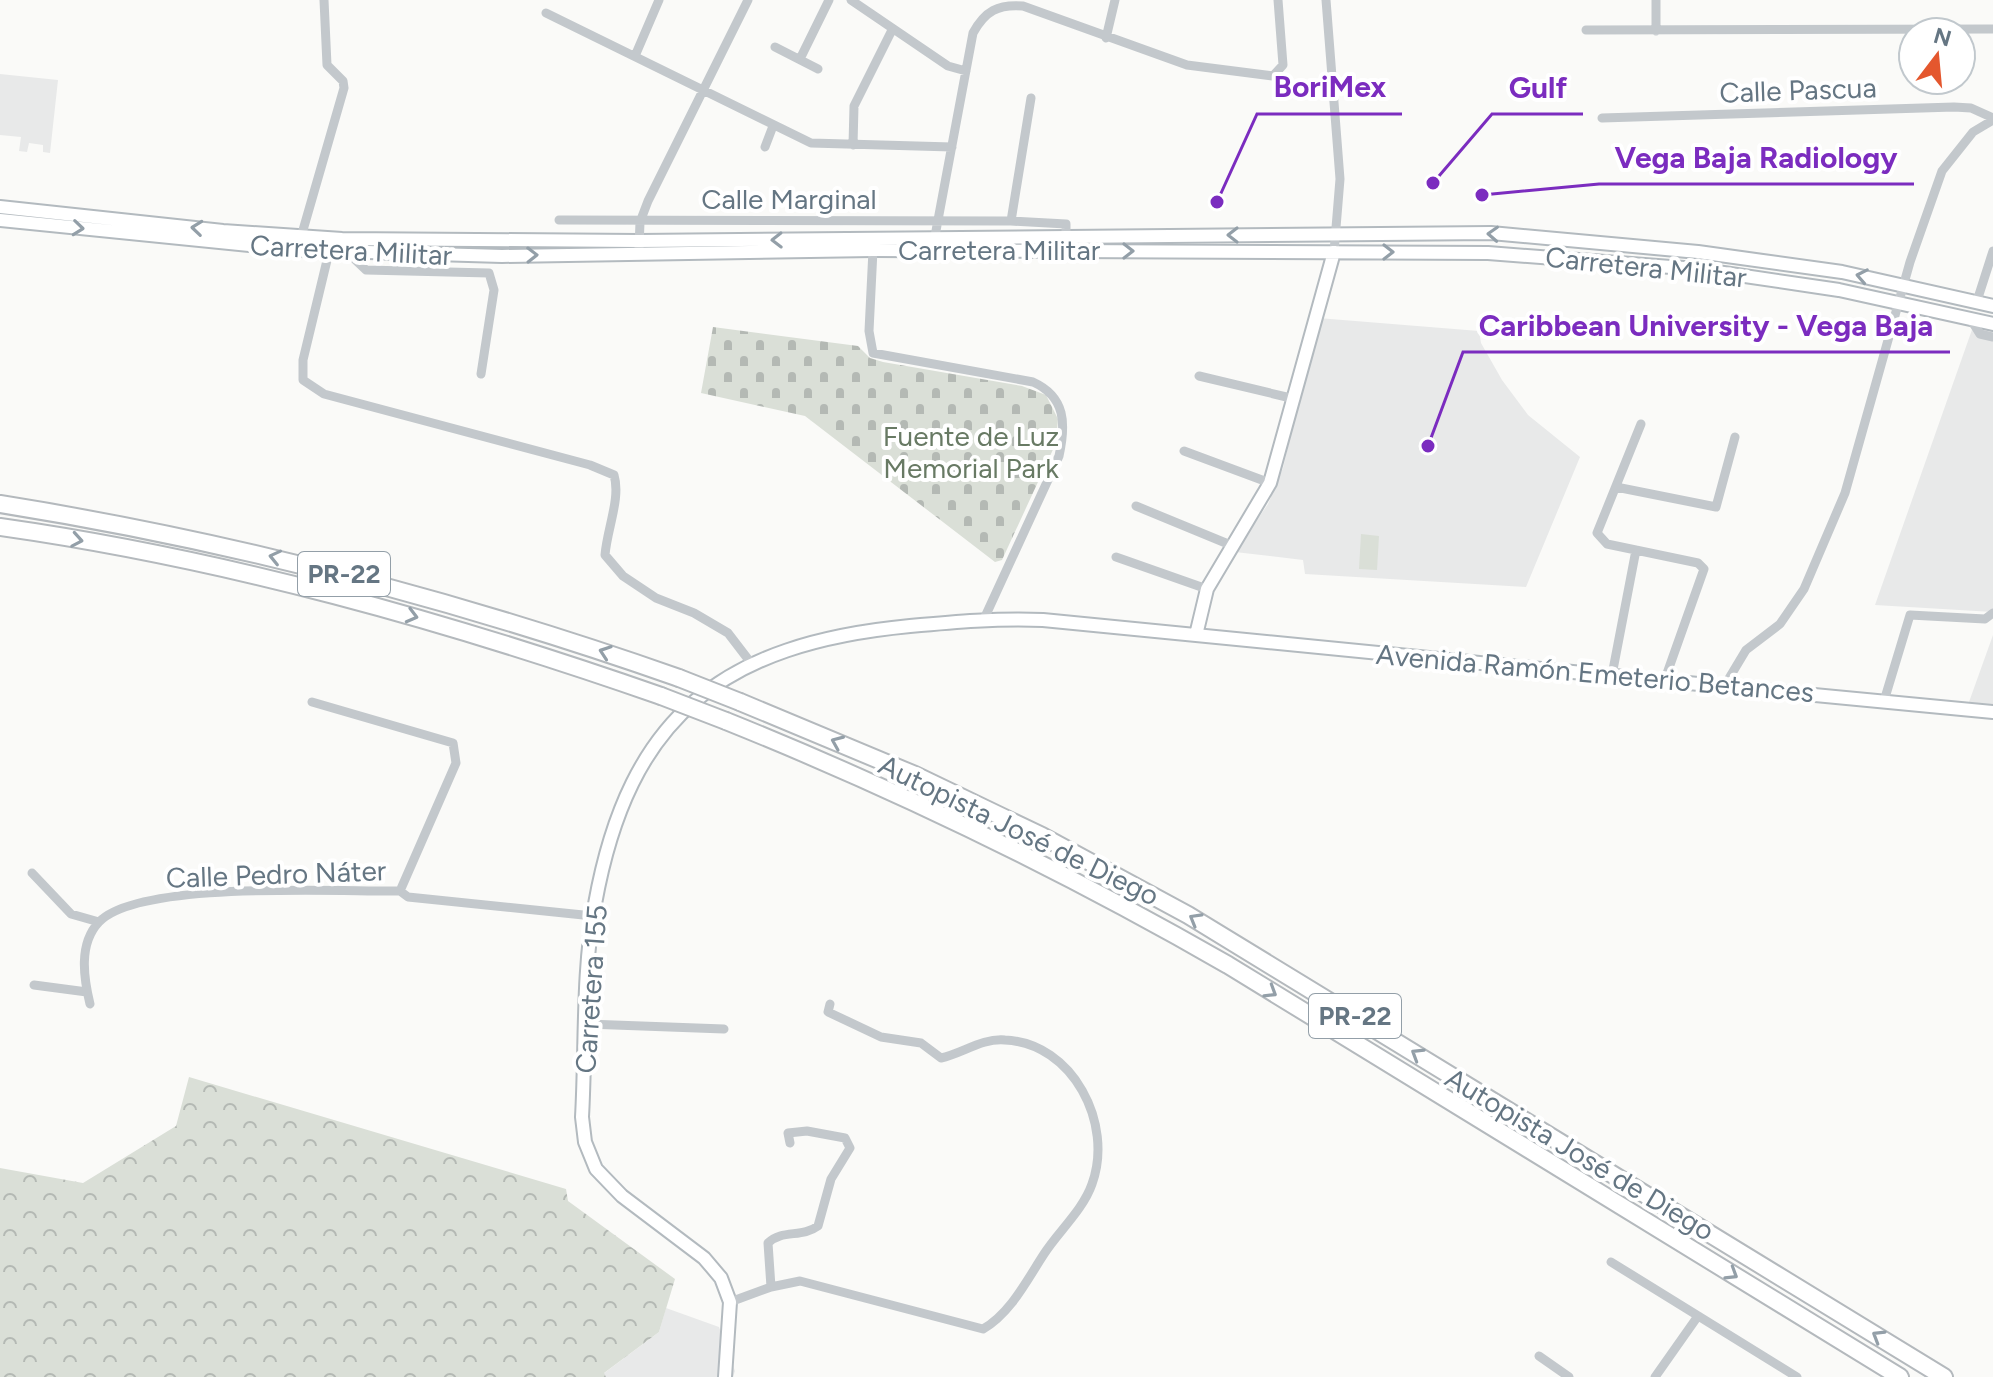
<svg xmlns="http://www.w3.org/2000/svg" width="1993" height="1377" font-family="Figtree,sans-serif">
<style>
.built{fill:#e8e9e9}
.forest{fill:url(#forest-crowns)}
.cemetery{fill:url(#cemetery-stones)}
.green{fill:#dadfd7}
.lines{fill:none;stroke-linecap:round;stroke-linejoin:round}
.secondary-casing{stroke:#b3babf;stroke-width:16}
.highway-casing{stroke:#b4b9bd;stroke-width:20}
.street{stroke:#c3c8cc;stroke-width:9}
.secondary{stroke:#fff;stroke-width:12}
.highway{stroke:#fff;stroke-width:16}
.highway-bridge-casing{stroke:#b4b9bd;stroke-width:20;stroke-linecap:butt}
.highway-bridge{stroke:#fff;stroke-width:16}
.oneway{stroke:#939fa8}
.labels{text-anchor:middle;stroke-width:8;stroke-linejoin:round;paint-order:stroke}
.shield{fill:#fff;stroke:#939fa8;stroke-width:2}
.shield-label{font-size:26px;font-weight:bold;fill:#657683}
.street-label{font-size:28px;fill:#657683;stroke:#fff}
.park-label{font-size:28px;fill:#687a64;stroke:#fff}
.leader{fill:none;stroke:#7b2cbf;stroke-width:3}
.callout-dot{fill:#7b2cbf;stroke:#fff;stroke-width:3}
.callout-label{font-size:30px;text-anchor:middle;font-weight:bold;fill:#7b2cbf;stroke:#fff;stroke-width:8;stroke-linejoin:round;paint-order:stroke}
</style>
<defs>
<pattern id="forest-crowns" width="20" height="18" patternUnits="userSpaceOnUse" patternTransform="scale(2)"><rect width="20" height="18" fill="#dadfd7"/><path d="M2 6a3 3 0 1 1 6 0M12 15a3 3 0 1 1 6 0" fill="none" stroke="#b4b9b4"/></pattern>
<pattern id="cemetery-stones" width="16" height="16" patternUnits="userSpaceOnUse" patternTransform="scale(2)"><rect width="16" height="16" fill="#dadfd7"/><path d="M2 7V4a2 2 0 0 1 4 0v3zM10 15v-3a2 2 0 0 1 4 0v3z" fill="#b4b9b4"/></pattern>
</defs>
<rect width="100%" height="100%" fill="#fafaf8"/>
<path class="built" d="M0 74 58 80 50 153 43 152V145L29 143 27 152 19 151 21 137 0 135Z
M1318 318 1479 331 1481 343 1502 380 1528 415 1580 457 1526 587 1305 574 1303 560 1235 552 1268 504 1283 468Z
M1974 324 1993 330V612L1875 605Z
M1993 635V705L1969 702Z
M666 1308 719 1327 735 1371 733 1377H606L603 1374 659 1332Z"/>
<path class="forest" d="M189 1077 566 1189 568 1201 675 1279 659 1332 604 1373 606 1377H0V1168L83 1183 176 1126Z"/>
<path class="cemetery" d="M713 327 858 346 870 358 883 362 1022 386 1046 395 1058 419 1056 443 1002 560 995 562 805 416 701 393Z"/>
<path class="green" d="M1361 534 1379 536 1377 570 1359 569Z"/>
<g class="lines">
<defs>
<path id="secondary" d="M0 207 223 231 342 239 639 241 1491 233 1698 252 1842 272 1993 306
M0 220 300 250 502 256 873 250 1488 253 1697 269 1839 290 1993 324
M1196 635 1207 589 1270 483 1334 252
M725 1377 730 1302 721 1278 704 1258 622 1196 596 1169 585 1142 582 1117C586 1047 582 973 595 904 629 715 723 644 910 626 954 622 998 618 1043 620 1360 652 1676 682 1993 712"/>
<path id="highway" d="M0 504C232 541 457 600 679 678
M0 527C226 559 446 621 661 696
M740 702 915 775 1042 836 1188 915 1944 1377
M726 721C900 791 1066 872 1228 965L1900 1377"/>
</defs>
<use href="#secondary" class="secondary-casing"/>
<use href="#highway" class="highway-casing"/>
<path class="street" d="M851 0 948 66 966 71
M1326 0 1340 179 1334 252
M1656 0V31
M546 13 811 143 952 147
M1586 30 1993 29
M1106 38 1115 0
M775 47 818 69
M635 56 659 0
M800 59 829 0
M1602 118 1954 107 1971 108 1993 118
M853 145 854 106 892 30
M765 147 773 126
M559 220 1011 221 1066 224V235
M1011 221 1031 98
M935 236 973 33C985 11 998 4 1023 6L1187 65 1273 76 1283 65 1278 0
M301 237 344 88 343 81 327 65 324 0
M639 248 640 222 648 201 748 0
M873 250 869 331 873 353 1033 382C1066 397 1066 424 1059 456L984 619
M329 252 303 360V380L324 394 590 465 614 475C621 498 607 529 605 555L623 576 656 598 694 613 728 633 751 663
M347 252 366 270 489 273
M1977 301 1993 251
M1970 318 1980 334 1993 337
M481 374 494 290 489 273
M1199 376 1295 399
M1641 424 1597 533 1607 544 1698 563 1704 569 1665 679
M1184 451 1270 483
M1616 487 1716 507 1735 437
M1136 506 1233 546
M1116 557 1207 589
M1612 675 1636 550
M1725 685 1746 650 1780 624 1804 589 1845 493 1910 262 1942 171 1973 132 1993 120
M1884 701 1910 615 1985 619 1993 613
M312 702 453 743 456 763 400 891
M32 873 71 914 99 922
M400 891 408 897 593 916
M34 985 87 992
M90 1004C84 979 78 944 99 922 139 880 340 892 400 891
M587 1024 724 1029
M1611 1262 1797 1377
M771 1287 768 1243C782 1229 802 1238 818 1226L831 1179 850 1148 845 1138 807 1131 788 1133 790 1143
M730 1302 771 1287 800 1281 983 1329C1010 1314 1027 1280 1044 1254 1058 1232 1083 1210 1092 1184 1114 1124 1073 1043 1005 1040 982 1038 963 1053 941 1058L921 1043 881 1037 828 1012 830 1004
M1539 1356 1569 1377
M1655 1377 1698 1316"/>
<use href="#secondary" class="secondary"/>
<use href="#highway" class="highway"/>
<defs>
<path id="highway-bridge" d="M679 678 740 702
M661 696 726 721"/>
</defs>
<use href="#highway-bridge" class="highway-bridge-casing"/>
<use href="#highway-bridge" class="highway-bridge"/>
</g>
<defs><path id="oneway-chevron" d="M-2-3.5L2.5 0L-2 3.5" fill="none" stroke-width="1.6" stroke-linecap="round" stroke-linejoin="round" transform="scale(2)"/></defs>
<g class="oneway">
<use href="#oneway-chevron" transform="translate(78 228) rotate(6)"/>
<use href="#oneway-chevron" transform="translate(197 228) rotate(-174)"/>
<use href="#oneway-chevron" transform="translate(1493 234) rotate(-177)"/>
<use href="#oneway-chevron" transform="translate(1233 235) rotate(180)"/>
<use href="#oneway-chevron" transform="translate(777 240) rotate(179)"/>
<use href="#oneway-chevron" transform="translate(1128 251)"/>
<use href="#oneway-chevron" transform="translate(1388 252)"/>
<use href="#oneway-chevron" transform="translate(532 255) rotate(-1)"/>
<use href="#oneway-chevron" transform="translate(1862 276) rotate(-169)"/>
<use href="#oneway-chevron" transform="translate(77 540) rotate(10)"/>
<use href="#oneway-chevron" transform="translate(275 557) rotate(-167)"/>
<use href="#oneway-chevron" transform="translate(412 616) rotate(15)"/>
<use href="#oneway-chevron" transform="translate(605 652) rotate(-161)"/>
<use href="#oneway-chevron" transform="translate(837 742) rotate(-157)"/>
<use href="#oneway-chevron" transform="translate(1195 919) rotate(-150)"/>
<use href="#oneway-chevron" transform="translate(1271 992) rotate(32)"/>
<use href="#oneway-chevron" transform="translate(1417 1054) rotate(-148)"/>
<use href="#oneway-chevron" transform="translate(1732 1274) rotate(32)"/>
<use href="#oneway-chevron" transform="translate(1878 1336) rotate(-149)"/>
</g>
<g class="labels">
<g class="shield">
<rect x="298" y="552" width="92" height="44" rx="6"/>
<rect x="1309" y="994" width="92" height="44" rx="6"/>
</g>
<g class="shield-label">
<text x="344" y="583">PR-22</text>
<text x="1355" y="1025">PR-22</text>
</g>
<g class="street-label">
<text transform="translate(1798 90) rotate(-2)" y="10">Calle Pascua</text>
<text x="789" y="209">Calle Marginal</text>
<text transform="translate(351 250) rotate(3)" y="10">Carretera Militar</text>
<text x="999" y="260">Carretera Militar</text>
<text transform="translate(1646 267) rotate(6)" y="10">Carretera Militar</text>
<text transform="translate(1595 673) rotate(5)" y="10">Avenida Ramón Emeterio Betances</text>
<text transform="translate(1019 830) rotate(26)" y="10">Autopista José de Diego</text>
<text transform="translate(276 874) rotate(-2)" y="10">Calle Pedro Náter</text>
<text transform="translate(591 989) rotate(-86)" y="10">Carretera 155</text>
<text transform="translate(1580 1154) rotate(31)" y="10">Autopista José de Diego</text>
</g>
<g class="park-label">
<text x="971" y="446">Fuente de Luz<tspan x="971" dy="32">Memorial Park</tspan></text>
</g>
</g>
<path class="leader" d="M1217 202L1257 114H1402M1433 183L1492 114H1583M1482 195L1599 184H1914M1428 446L1463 352H1950"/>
<g class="callout-dot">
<circle cx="1217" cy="202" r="8"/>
<circle cx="1433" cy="183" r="8"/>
<circle cx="1482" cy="195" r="8"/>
<circle cx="1428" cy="446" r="8"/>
</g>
<g class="callout-label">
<text x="1330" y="97">BoriMex</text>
<text x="1538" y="98">Gulf</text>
<text x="1756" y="168">Vega Baja Radiology</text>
<text x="1706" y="336">Caribbean University - Vega Baja</text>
</g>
<g transform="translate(1937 56) rotate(16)"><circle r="38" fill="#ffffff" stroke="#c1c8cd" stroke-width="2"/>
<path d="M0-6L14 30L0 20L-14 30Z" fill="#e4572e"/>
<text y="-12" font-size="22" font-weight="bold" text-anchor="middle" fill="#657683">N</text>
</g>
</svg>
